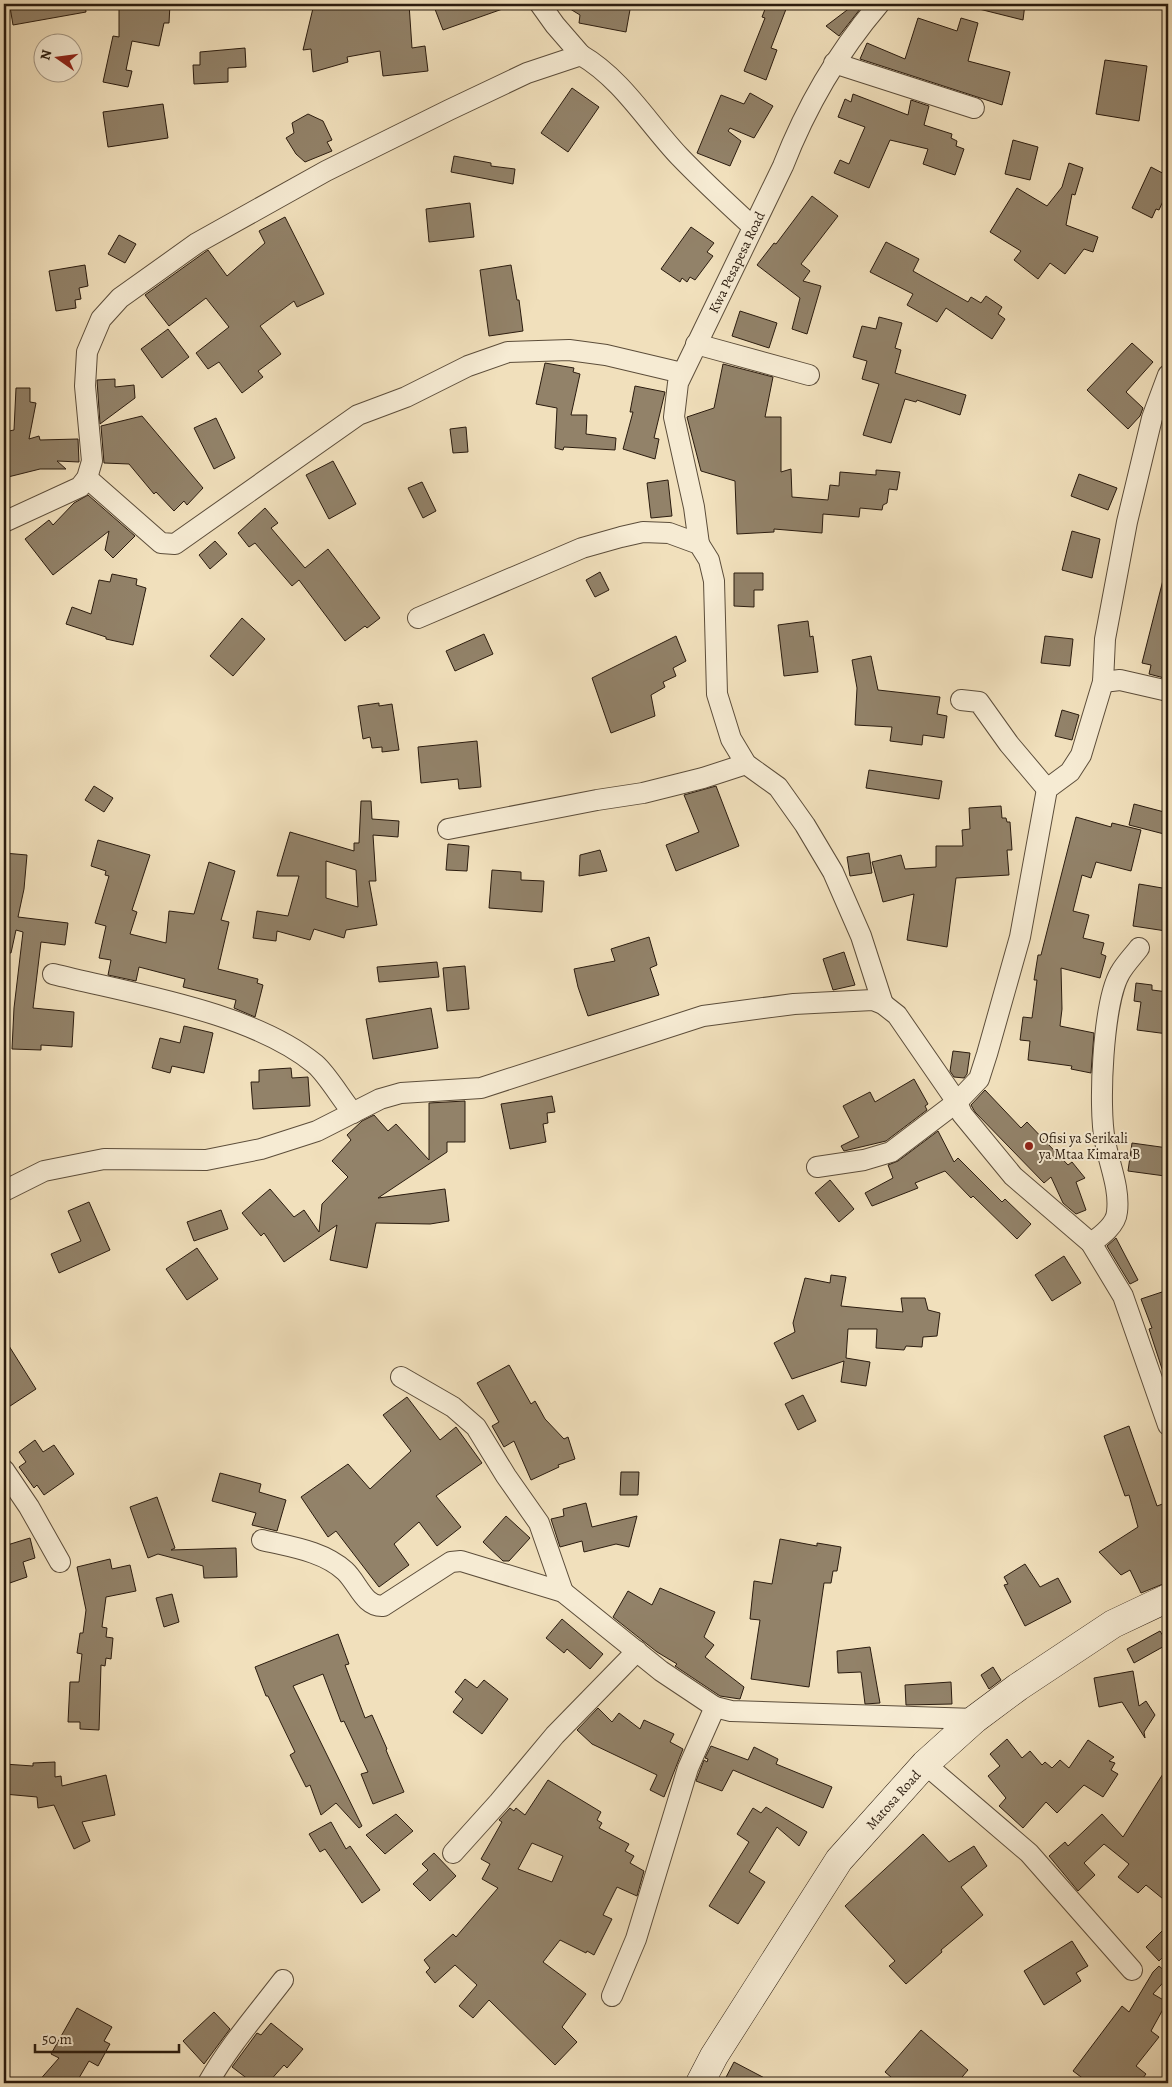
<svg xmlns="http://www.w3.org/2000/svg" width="1172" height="2087" font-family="Alegreya,serif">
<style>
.building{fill:#928269;stroke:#2b1c0f;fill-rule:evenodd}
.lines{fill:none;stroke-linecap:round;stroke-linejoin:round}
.street-casing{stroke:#5c4d3a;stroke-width:22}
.secondary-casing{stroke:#2b1c0f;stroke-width:29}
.street{stroke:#f6ebd3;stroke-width:20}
.secondary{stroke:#f6ebd3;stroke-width:28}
.poi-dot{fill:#8f2418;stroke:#f6ebd3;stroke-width:2}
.labels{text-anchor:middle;stroke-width:4;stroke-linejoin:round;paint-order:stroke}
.street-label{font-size:14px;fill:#2b1c0f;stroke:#f6ebd3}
.poi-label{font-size:14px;fill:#2b1c0f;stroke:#f6ebd3;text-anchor:start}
</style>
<rect width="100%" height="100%" fill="#f1e0bc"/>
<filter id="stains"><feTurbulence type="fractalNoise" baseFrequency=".004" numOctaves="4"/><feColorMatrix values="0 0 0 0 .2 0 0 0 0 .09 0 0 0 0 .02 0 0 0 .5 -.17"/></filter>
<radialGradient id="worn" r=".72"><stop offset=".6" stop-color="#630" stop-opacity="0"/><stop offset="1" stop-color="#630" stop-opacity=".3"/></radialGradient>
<path class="building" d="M30 4H85L86 12 13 25 10 7Z
M119 4H170L169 23H164L159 46 132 41 126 70 132 71 128 87 103 82 113 36 119 37Z
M314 4H409L412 48 425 46 428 71 383 76 380 51 347 57 348 62 313 72 311 49 303 50Z
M433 4H510L511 6 443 30Z
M562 4H631L626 32 579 23 580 15Z
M767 4H788L771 48 777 50 766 80 744 71 765 18 762 17Z
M855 4H864L839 36 826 26Z
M979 4H1025L1023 20 979 9Z
M918 18 957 31 961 18 978 23 968 61 1010 72 1002 105 860 59 867 43 905 59Z
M245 48 246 67 228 68V82L194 84 193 65H200V52Z
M1105 60 1147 66 1139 121 1096 114Z
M572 88 599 107 568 152 541 133Z
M750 93 773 106 754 138 730 128 728 131 741 141 730 166 697 153 721 95 744 104Z
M853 94 908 115 911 100 929 106 924 125 952 134 951 138 957 141 956 146 964 149 955 175 923 164 928 149 890 140 869 188 834 173 840 160 849 164 865 127 838 117 845 99 851 102Z
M163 104 168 138 108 147 103 112Z
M308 114 323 121 332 140 327 142 332 151 305 162 296 154 286 138 294 133 292 123Z
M1013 140 1038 147 1030 180 1005 174Z
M454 156 491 163V166L515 169 513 184 451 172Z
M1069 163 1083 168 1075 195 1072 194 1066 225 1098 237 1093 252 1084 249 1065 274 1050 263 1038 279 1014 260 1021 251 990 232 1017 188 1047 206 1062 187Z
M1151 167 1168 176V190L1159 210 1156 209 1152 218 1132 208Z
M812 196 838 216 801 264 810 271 803 281 821 286 807 334 792 329 800 298 757 265 774 243 776 244Z
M470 203 474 237 429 242 426 209Z
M285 217 324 294 297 307 294 301 260 326 281 354 258 371 263 377 242 393 219 362 208 369 196 353 229 327 206 298 169 326 145 295 208 250 227 276 265 243 259 231Z
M691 227 714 243 707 252 713 256 695 280 690 277 687 282 682 278 680 282 661 269Z
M119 235 136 244 125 263 108 254Z
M886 242 919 259 913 271 968 302 971 297 981 303 986 296 1002 307 998 314 1005 319 992 339 946 308 937 322 907 305 913 294 870 272Z
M85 265 88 286 79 288 81 299 75 300 76 308 56 311 49 271Z
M511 265 517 300H519L523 331 489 336 480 270Z
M740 311 777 323 769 348 732 336Z
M879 317 902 323 895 348 901 350 895 373 966 395 960 415 917 400 916 402 905 399 891 443 863 435 879 384 862 379 867 361 853 357 862 326 876 329Z
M168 329 189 357 162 378 141 349Z
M1132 343 1153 362 1126 392 1143 408 1140 416 1128 429 1087 390Z
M545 363 574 368 573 372 580 374 571 415H587L586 434 616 438 615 450 564 447 563 450 555 448 557 408 536 404Z
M723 364 773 377 765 417H781V472L791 469 792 497 828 500 830 485 839 486 840 472 876 475V470L900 472 897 490 889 489 887 503 883 505 882 510 860 508 859 517 823 514 822 533 774 529V532L737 534 735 481 701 471 687 417 714 408Z
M115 379V387L134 385 135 398 100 424 97 380Z
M635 386 665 392 654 438 659 439 655 459 623 449 633 412H630Z
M16 388H30V402L36 403 29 439 39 436 40 440 78 439 79 462 57 461 66 469H40L4 478V432L14 430Z
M142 416 203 488 187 505 184 501 174 511 156 492 154 494 129 464 104 463 101 426Z
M216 418 235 458 214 469 194 428Z
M466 427 468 452 453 453 450 429Z
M333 461 356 504 329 519 306 475Z
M1079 474 1117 488 1108 510 1071 496Z
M668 480 672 516 651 518 647 483Z
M422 482 436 511 423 518 408 488Z
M88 495 135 536 113 558 105 550 109 531 53 575 25 539 49 520 53 525 74 503Z
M265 508 278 523 271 528 305 568 328 549 380 618 367 628 365 626 345 641 299 580 292 586 255 543 249 547 238 533Z
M1072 531 1100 539 1092 578 1062 570Z
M215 541 227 554 210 569 199 555Z
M600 572 609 590 595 597 586 580Z
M734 573H763V590H754V607L734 606Z
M112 574 137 579 136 585 146 588 133 645 106 639V637L66 624 72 607 91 614 99 580 110 582Z
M1163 580 1168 581V679L1149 674 1151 665 1142 663Z
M242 618 265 639 233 676 210 656Z
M808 621 810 637 813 636 818 672 784 676 778 625Z
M484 634 493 654 455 671 446 651Z
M676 636 686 661 673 668 676 676 663 682 665 687 651 695 655 716 611 733 592 678Z
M1045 636 1073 639 1070 666 1041 663Z
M871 656 878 690 940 697 937 714 947 716 944 738 923 735 922 745 890 741 892 727 855 725 857 688 852 660Z
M379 703V706L392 704 399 750 382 752V747L372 748 370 737 363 739 358 706Z
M1062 710 1079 715 1072 740 1055 736Z
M477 741 481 787 459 789 458 779 421 783 418 747Z
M869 770 942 781 939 799 866 788Z
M94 786 113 798 104 812 85 800Z
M716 786 739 846 676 871 666 845 699 832 684 795Z
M361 801H371L372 819 399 821 398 837 373 835 376 881H369L377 925 346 930 344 938 314 929 310 940 277 931 276 941 253 938 257 911 288 916 299 876H277L290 832 354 851V843H359ZM326 861 356 870 358 907 326 898Z
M1134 804 1168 813V835L1129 825Z
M1001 806 1002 818H1006L1007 822H1010L1012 850H1007L1009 875 956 878 947 947 907 940 914 894 883 902 872 862 901 855 905 869 936 867V846H963L962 830 970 829 969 808Z
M1076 817 1111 827 1112 823 1141 830 1131 871 1096 862 1091 878 1082 875 1073 911 1089 915 1083 938 1104 943 1101 954 1106 956 1100 978 1061 968 1062 1009 1060 1026 1094 1033 1091 1073 1071 1069 1072 1066 1028 1060 1030 1041 1020 1040 1023 1017 1032 1018 1037 980H1034L1038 955H1041Z
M98 840 150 855 132 910 137 912 130 934 166 943 169 911 194 914 209 862 235 871 221 920 229 922 218 969 258 979 257 983 263 985 255 1017 234 1008 236 1000 183 987 185 979 139 967 136 981 108 975 111 960 99 958 106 926 95 923 109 876 105 875 106 871 91 866Z
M448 844 469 846 467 871 446 870Z
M600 850 607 871 579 876 580 855Z
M4 853 27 855 24 889 18 917 68 923 65 945 41 942 33 1008 74 1012 72 1047 41 1045V1050L12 1049 14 1008 23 932 16 930 11 953H4V894L9 871H4Z
M869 853 872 873 850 876 847 857Z
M492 870 521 872V880L544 881 542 912 489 908Z
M1139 884 1168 889 1166 931 1133 926Z
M649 937 657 965 650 968 659 995 588 1016 578 987 574 969 615 961 611 949Z
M844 952 855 985 833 990 823 959Z
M437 962 439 977 379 982 377 967Z
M465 966 469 1009 447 1011 443 968Z
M1136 983 1152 985V990L1168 992V1034L1137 1030 1141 1002 1134 1001Z
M431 1008 438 1048 373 1059 366 1019Z
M184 1026 213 1033 204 1073 172 1066 170 1073 152 1068 160 1038 180 1043Z
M953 1051 970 1053 967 1074 964 1078 954 1077 950 1071Z
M291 1068 292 1078 308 1077 310 1106 253 1109 251 1082H259V1070Z
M914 1079 928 1104 925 1106 927 1110 886 1141 844 1151 841 1146 859 1137 843 1106 870 1092 875 1102Z
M985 1090 1021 1128 1027 1122 1068 1165 1072 1162 1085 1178 1076 1182 1086 1210 1076 1214 1063 1203 1051 1177 1044 1183 975 1112 971 1105Z
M552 1096 555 1112 547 1113 548 1123 543 1124 546 1142 510 1149 501 1104Z
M465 1101V1142H447V1152L378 1198 445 1189 449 1221 430 1224 376 1223 367 1268 330 1260 337 1225 284 1262 264 1233 261 1236 242 1213 270 1189 294 1217 304 1210 319 1232 322 1204 348 1177 332 1161 351 1140 347 1135 362 1121 374 1115 388 1131 396 1124 429 1160V1103Z
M938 1131 954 1162 958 1158 1002 1202 1005 1199 1031 1224 1017 1239 973 1196 971 1198 945 1171 915 1183 918 1188 872 1206 865 1193 893 1178 888 1165 898 1161Z
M1132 1143 1168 1148 1165 1176 1128 1171Z
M830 1180 854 1209 839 1222 815 1193Z
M89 1202 110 1250 59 1273 51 1254 81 1241 68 1211Z
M221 1210 228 1229 194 1241 187 1222Z
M1116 1238 1138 1280 1130 1284 1107 1246Z
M197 1248 218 1279 187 1300 166 1269Z
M1064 1256 1081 1283 1052 1301 1035 1275Z
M831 1275 846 1277 841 1306 903 1312 901 1298H925L928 1310 940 1313 937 1336 923 1337 922 1347 906 1346 904 1350 876 1348 877 1329H848L846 1358 870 1362 866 1386 841 1382 844 1361 792 1379 774 1343 795 1332 793 1323 805 1278 830 1283Z
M1168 1290V1378H1165L1149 1329 1152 1328 1141 1299Z
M4 1338 36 1389 4 1410Z
M509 1365 531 1404 535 1401 545 1419 564 1439 568 1437 575 1459 558 1465 559 1467 531 1480 514 1441 504 1447 492 1426 499 1422 477 1383Z
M803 1395 816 1421 798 1430 785 1404Z
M407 1397 440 1440 456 1427 482 1463 436 1496 461 1527 437 1546 419 1522 394 1544 409 1565 379 1587 336 1531 328 1537 301 1497 348 1464 370 1489 411 1451 383 1415Z
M1129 1426 1157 1506 1168 1502V1582L1141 1593 1130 1570 1121 1575 1099 1552 1138 1527 1129 1495 1125 1496 1104 1436Z
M35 1440 43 1452 54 1445 74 1474 44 1495 37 1485 34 1488 19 1467 26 1462 19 1452Z
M621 1472H639L638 1495H620Z
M220 1473 261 1484 259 1492 286 1500 277 1531 252 1525 256 1513 212 1501Z
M157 1497 175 1548 171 1550 236 1548 237 1577 204 1578 203 1566 158 1554 148 1558 130 1507Z
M586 1503 592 1527 637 1516 629 1547 616 1544 584 1552 582 1541 560 1547 551 1519 564 1516 563 1509Z
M506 1516 530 1538 509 1561H503L483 1542Z
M30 1538 35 1558 23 1562 27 1577 4 1585V1546Z
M780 1539 817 1546V1543L841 1547 837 1571H833L831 1583H824L809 1687 751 1679 760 1620 750 1619 754 1581 772 1584Z
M110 1559 112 1569 130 1565 136 1591 106 1597 102 1627 107 1628 106 1637 113 1638 111 1659 106 1658 105 1666 101 1665 99 1730 80 1729V1722H68L70 1682H79L82 1654 77 1653 80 1633H83L86 1610 77 1567Z
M1025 1564 1040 1587 1058 1578 1071 1602 1025 1626 1004 1585 1008 1584 1004 1577Z
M660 1588 715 1612 704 1637 714 1645 705 1657 744 1687 740 1699 720 1696 675 1666 677 1664 657 1652 613 1617 628 1591 652 1605Z
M172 1594 179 1622 164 1627 156 1598Z
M562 1619 603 1654 590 1669 567 1649 564 1653 546 1638Z
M1160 1631 1168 1644 1134 1663 1127 1649Z
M338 1634 349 1664 345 1665 365 1718 372 1715 387 1749 386 1750 404 1792 373 1804 361 1774 368 1772 344 1721 341 1722 323 1674 293 1686 362 1826 359 1828 336 1803 321 1815 310 1785 306 1787 290 1755 295 1752 268 1696H266L255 1667Z
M870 1647 880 1703 865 1704 861 1672 838 1673 837 1651Z
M993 1667 1001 1680 989 1689 981 1675Z
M1133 1671 1139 1706 1146 1701 1155 1715 1144 1732 1145 1738 1122 1702 1099 1707 1094 1678Z
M465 1679 477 1688 484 1680 508 1699 482 1734 453 1712 463 1699 455 1692Z
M951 1682 952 1704 906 1705 905 1685Z
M598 1708 612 1722 619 1713 640 1729 644 1720 674 1734 670 1742 683 1749 664 1797 650 1790 657 1775 592 1744 577 1730Z
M1007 1739 1022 1758 1030 1751 1042 1765 1045 1762 1052 1768 1060 1760 1069 1768 1088 1740 1114 1757 1109 1761 1115 1763 1111 1770 1118 1774 1103 1797 1084 1785 1057 1813 1046 1802 1023 1828 999 1806 1006 1798 988 1776 1000 1766 990 1754Z
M711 1746 748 1760 754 1747 778 1759 776 1764 832 1787 823 1808 733 1770 722 1791 696 1781 704 1760 707 1762 708 1759 705 1758Z
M55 1762V1777L61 1776 62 1786 106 1775 115 1815 82 1822 90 1841 74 1849 54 1805 38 1808 37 1797 4 1794V1764L33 1766V1763Z
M1168 1766V1787L1165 1798 1168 1800V1903L1146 1885 1138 1893 1118 1877 1129 1864 1104 1844 1084 1863 1095 1875 1078 1891 1049 1856 1065 1842 1068 1846 1102 1814 1123 1837Z
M548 1780 601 1812 597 1820 602 1823 599 1828 629 1844 625 1851 634 1856 630 1863 644 1871 637 1896 617 1887 603 1915 612 1919 594 1955 587 1951 586 1953 560 1940 543 1962 586 1994 562 2027 577 2042 555 2065 489 2000 473 2018 459 2006 477 1985 455 1965 435 1983 426 1972 430 1968 424 1960 453 1934 456 1937 498 1888 482 1879 490 1864 481 1859 502 1822 499 1820 510 1808 514 1811 516 1808 525 1815ZM532 1843 563 1856 552 1882 518 1869Z
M766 1807 807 1832 799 1846 777 1827 749 1872 765 1882 738 1924 709 1906 749 1842 737 1834 753 1808 761 1813Z
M396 1814 413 1831 385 1854 366 1835Z
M331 1822 346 1849 350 1846 380 1890 362 1903 325 1849 320 1852 309 1834Z
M923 1834 949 1862 974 1846 987 1866 961 1887 983 1915 941 1950 942 1952 906 1984 889 1966 895 1961 845 1906Z
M434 1853 456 1876 430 1901 413 1884 428 1870 422 1864Z
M1168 1925V1952L1159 1961 1146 1947Z
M1072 1941 1088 1966 1076 1973 1081 1981 1044 2005 1024 1971Z
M1159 1966 1168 1974V1977L1153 1994 1167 2002 1151 2031 1159 2037 1136 2066 1146 2074 1139 2083H1089L1073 2071 1122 2006 1129 2012 1153 1972Z
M77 2008 112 2027 104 2041 110 2044 98 2066 89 2061 76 2083H37L59 2058 51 2054Z
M214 2012 230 2029 204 2064 183 2041Z
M271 2023 303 2049 287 2068 284 2065 268 2083H253L232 2067 257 2033 261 2035Z
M921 2030 968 2070 957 2083H898L885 2072Z
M734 2062 774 2083H723Z"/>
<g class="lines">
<defs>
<g id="street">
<path d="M540 4 555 25 581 55"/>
<path d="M834 63 974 108"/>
<path d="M696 344 809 375"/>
<path d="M87 478 161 543 175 544 358 415 406 397 468 366 508 352 569 350 606 355 682 373"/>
<path d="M4 522 80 487 87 478 92 461 85 386 87 352 101 319 120 298 197 243 326 171 449 110 527 73 581 55C622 79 647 122 679 156 703 181 728 204 753 227"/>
<path id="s1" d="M699 544 694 507 674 417 678 383 783 166C806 107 838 52 879 4"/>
<path d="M418 618 582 548 621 537 643 532 669 533 699 544 709 560 714 581 717 694 731 739 746 764 778 787 805 825 833 872 861 936 883 1004"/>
<path d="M1103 682 1120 680 1168 691"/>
<path d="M961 700 979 702 1009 744 1047 789"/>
<path d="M448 829 597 800 643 793 703 778 746 764"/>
<path d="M53 974C133 994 252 1012 315 1064 327 1074 342 1100 353 1113"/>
<path d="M817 1167 864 1160 891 1152 957 1102 979 1079 987 1054 1020 937 1047 789 1070 772 1081 755 1103 682 1105 639 1127 522 1152 418 1168 375"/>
<path d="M4 1191 44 1171 104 1159 206 1160 261 1149 317 1131 380 1099 401 1093 481 1088 703 1016 794 1004 873 1000 883 1004 897 1015 957 1102 962 1114 1013 1176 1091 1243 1123 1296 1168 1425"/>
<path d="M1091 1243C1101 1236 1116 1225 1117 1212 1120 1188 1109 1164 1105 1141 1098 1107 1103 1002 1120 973 1125 964 1133 956 1139 948"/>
<path d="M401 1377 453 1407 476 1427 506 1476 539 1523 563 1592"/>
<path d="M4 1470 29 1507 60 1562"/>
<path d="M262 1540C291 1547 323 1551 345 1571 358 1583 364 1607 383 1606L451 1562 461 1561 563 1592 661 1671 715 1707 731 1711 975 1719"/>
<path d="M925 1764 1029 1853 1132 1970"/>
<path d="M453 1853 499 1802 555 1735 637 1651"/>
<path d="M612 1996 636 1939 688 1768 715 1707"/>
<path d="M208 2083C229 2046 257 2014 283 1980"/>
</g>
<g id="secondary">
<path id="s2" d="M700 2083 714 2056 839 1860 925 1764 975 1719 1018 1687 1113 1624 1168 1598"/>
</g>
</defs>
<use href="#street" class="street-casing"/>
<use href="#secondary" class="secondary-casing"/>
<use href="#street" class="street"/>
<use href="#secondary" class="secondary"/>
</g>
<circle class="poi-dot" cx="1029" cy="1146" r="5"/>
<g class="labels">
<g class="street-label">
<text dy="5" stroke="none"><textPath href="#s1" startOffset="298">Kwa Pesapesa Road</textPath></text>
<text dy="5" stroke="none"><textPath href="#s2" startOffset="344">Matosa Road</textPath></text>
</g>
<g class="poi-label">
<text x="1039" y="1143">Ofisi ya Serikali<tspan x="1039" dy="16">ya Mtaa Kimara B</tspan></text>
</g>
</g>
<rect width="1172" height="2087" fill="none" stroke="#f1e0bc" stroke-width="20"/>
<rect x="5" y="5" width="1162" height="2077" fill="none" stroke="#2b1c0f" stroke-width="2.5"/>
<rect x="10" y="10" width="1152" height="2067" fill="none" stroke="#2b1c0f"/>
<g transform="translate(58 58) rotate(284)"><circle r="24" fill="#f6ebd3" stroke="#a59885"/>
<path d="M0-4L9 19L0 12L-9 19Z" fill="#8f2418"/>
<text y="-8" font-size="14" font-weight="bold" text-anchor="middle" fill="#2b1c0f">N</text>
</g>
<path d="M35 2044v8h144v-8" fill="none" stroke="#2b1c0f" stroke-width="2.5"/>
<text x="42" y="2044" font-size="15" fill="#2b1c0f" stroke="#f6ebd3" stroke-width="4" paint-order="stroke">50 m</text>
<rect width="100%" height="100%" filter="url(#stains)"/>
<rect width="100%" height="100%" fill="url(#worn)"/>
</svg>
